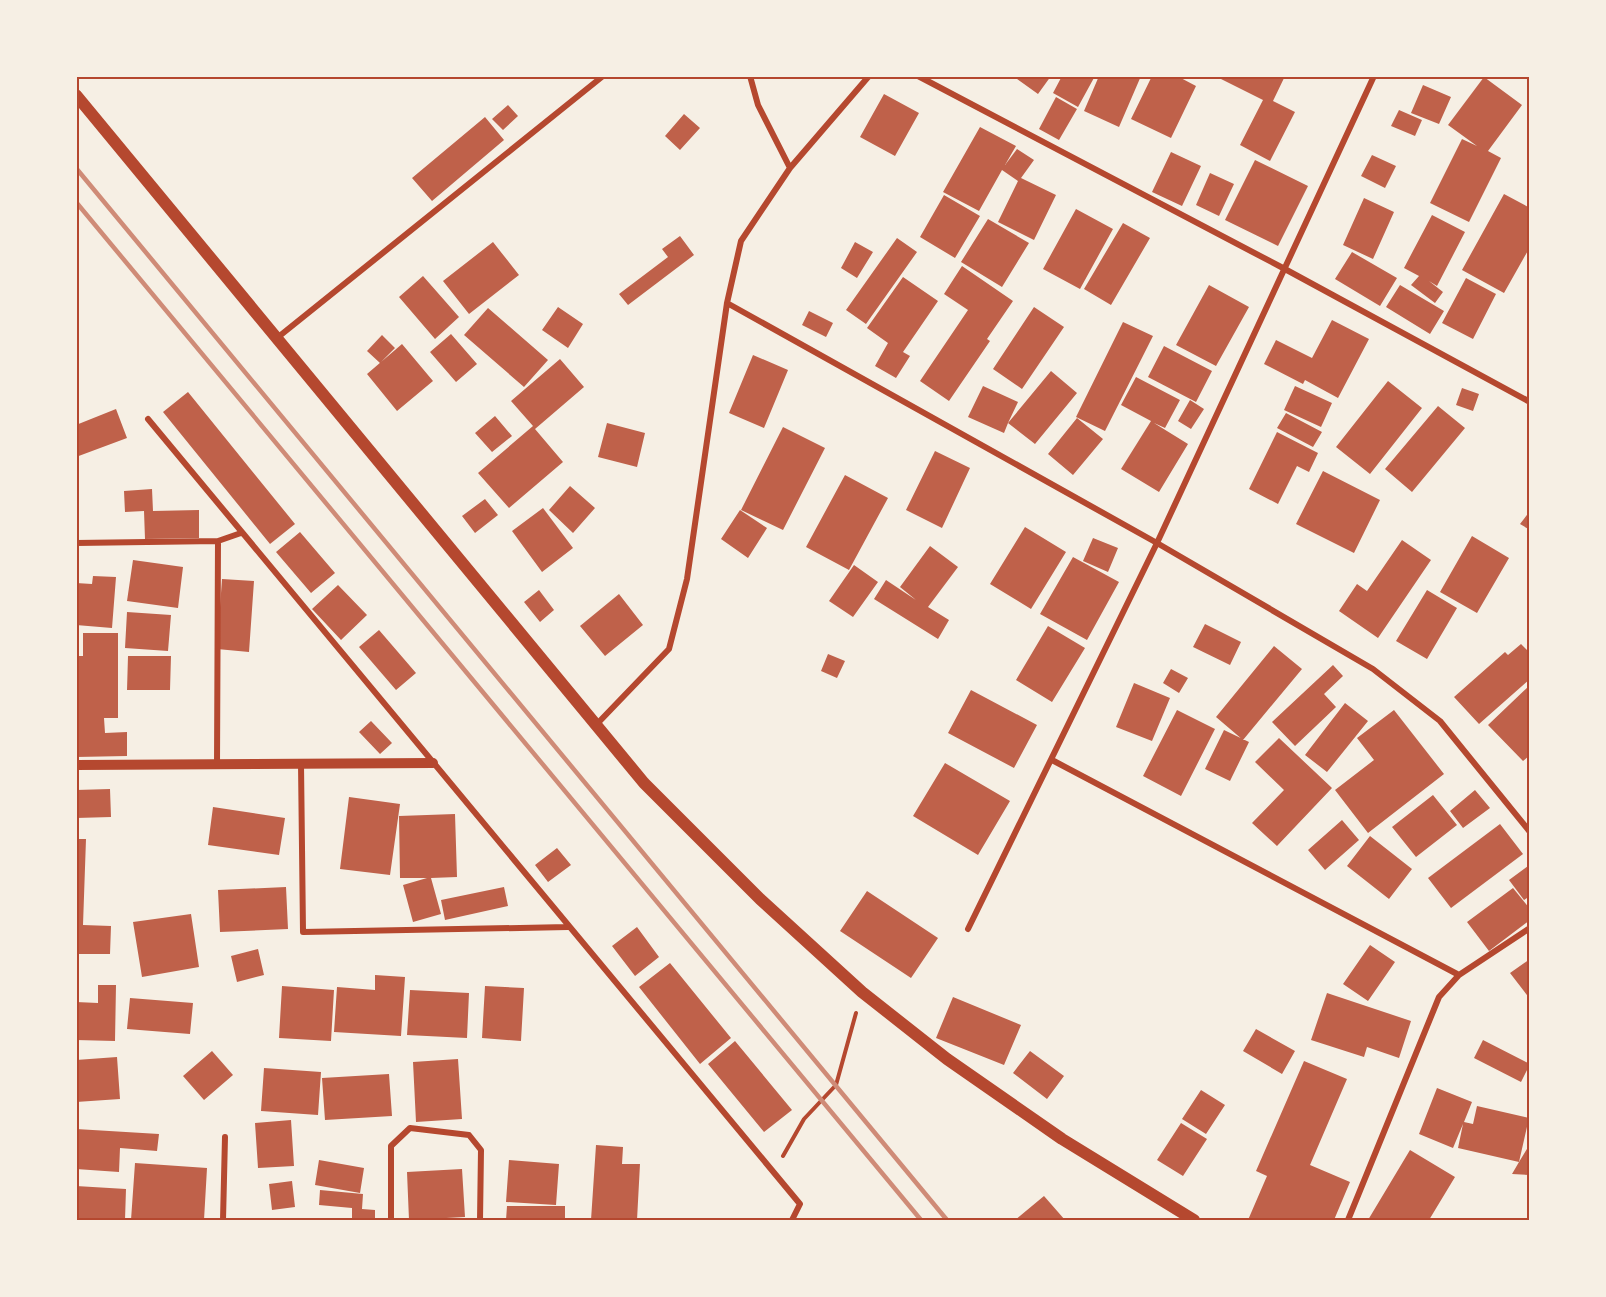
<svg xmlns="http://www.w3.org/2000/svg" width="1606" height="1297" font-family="Lato,sans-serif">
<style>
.building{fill:#bf614a}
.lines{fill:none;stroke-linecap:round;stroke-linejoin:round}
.path{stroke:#b5482f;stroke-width:4}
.minor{stroke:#b5482f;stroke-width:6}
.tertiary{stroke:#b5482f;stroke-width:10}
.secondary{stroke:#b5482f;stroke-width:12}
.rail{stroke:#cf8b77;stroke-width:4.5}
.neatline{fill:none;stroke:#b5482f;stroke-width:2}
</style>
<rect width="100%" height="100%" fill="#f6efe4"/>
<path class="building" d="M1013 76H1051L1038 94Z
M1062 76H1095L1078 107 1053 93Z
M1099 76H1141L1119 127 1084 111Z
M1152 76H1177L1196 86 1171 138 1131 119Z
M1215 76H1285L1273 101 1295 112 1270 161 1240 145 1263 100Z
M1484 77 1522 105 1488 151 1501 158 1469 222 1430 203 1462 139 1477 146 1448 125Z
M1423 85 1451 97 1439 124 1411 113Z
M884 94 919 113 895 156 860 137Z
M1056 97 1077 109 1059 140 1039 129Z
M508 105 518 116 503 130 492 119Z
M1399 110 1422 120 1415 136 1391 126Z
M684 114 700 128 680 150 665 136Z
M485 117 504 140 432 201 412 178Z
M980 127 1016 146 1005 165 1017 149 1034 160 1021 178 1056 195 1034 240 998 222 1018 181 1002 170 979 211 943 192Z
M1171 152 1201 166 1182 206 1152 192Z
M1372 155 1396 166 1385 188 1361 176Z
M1255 160 1308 186 1278 246 1225 220Z
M1210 173 1234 184 1219 216 1196 205Z
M1504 194 1530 208V247L1504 293 1462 270Z
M944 195 980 216 955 258 920 237Z
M1364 198 1394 212 1373 259 1343 245Z
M1076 209 1113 229 1080 289 1043 269Z
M1432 215 1465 232 1437 286 1429 281 1443 292 1435 303 1411 285 1419 276 1404 268Z
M988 219 1029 243 1002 287 961 262Z
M1123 223 1150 238 1111 305 1084 289Z
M680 236 694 255 628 305 619 294 668 257 662 249Z
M897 238 917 252 866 324 846 310Z
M493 242 519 275 469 314 443 281Z
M855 242 873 252 857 278 841 268Z
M1352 252 1397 278 1380 306 1335 279Z
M962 266 1013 301 987 339 990 341 949 401 920 381 968 310 944 294Z
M423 276 459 317 435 339 399 297Z
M903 277 938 301 903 352 910 356 896 378 875 366 888 343 867 328Z
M1466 278 1496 294 1473 339 1442 323Z
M1209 285 1249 307 1216 366 1176 345Z
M1400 285 1444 311 1430 334 1386 307Z
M558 307 583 324 568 348 542 330Z
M1034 307 1064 327 1022 389 993 369Z
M488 308 548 360 524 387 464 335Z
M809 311 833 323 826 337 802 325Z
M1332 320 1369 339 1338 398 1305 380 1303 384 1264 364 1276 340 1312 358Z
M1123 322 1153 336 1105 431 1076 417Z
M451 334 477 364 456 382 430 352Z
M382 335 395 348 380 363 367 351Z
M402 344 433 381 397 411 367 374Z
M1164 346 1212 371 1196 402 1148 377Z
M753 355 788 370 764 428 729 413Z
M560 359 584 387 535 429 563 462 509 508 478 473 533 426 511 401Z
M1051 371 1077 393 1035 444 1008 423 1004 433 968 417 983 386 1018 402 1008 423Z
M1136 377 1180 400 1165 428 1154 423 1188 444 1159 492 1121 469 1151 421 1121 405Z
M1388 381 1422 408 1370 474 1336 447Z
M1295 386 1332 403 1321 427 1284 410Z
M1462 388 1479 394 1473 411 1456 405Z
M188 392 295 524 270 544 163 412Z
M1190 400 1204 409 1191 429 1178 421Z
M1438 406 1465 428 1412 492 1385 469Z
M116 409 127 438 76 457V425Z
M1286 413 1322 432 1313 447 1277 428Z
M495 416 512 436 492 452 475 433Z
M1077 418 1103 439 1073 475 1048 454Z
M607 423 645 433 637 467 598 457Z
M783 427 825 448 783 530 741 510Z
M1277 432 1318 453 1309 472 1297 466 1278 504 1249 489Z
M935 451 970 468 942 528 906 510Z
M1323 471 1380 500 1354 553 1296 524Z
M845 475 888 498 849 570 806 547Z
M570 486 595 508 573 533 549 510Z
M152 489 153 511 199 510V538L145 539 144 511 125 512 124 491Z
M485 499 498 515 475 533 462 516Z
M543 508 573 548 542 572 512 531Z
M740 510 767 528 748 558 721 539Z
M1530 511V530L1520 524Z
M1025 527 1066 552 1031 609 990 584Z
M300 532 335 573 311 593 276 552Z
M1472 536 1509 558 1477 613 1440 592Z
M1093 538 1118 548 1108 572 1083 561Z
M1402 540 1431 560 1378 638 1339 611 1357 584 1367 591Z
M930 546 958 567 928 607 949 620 938 639 874 599 886 580 916 600 900 587Z
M1073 557 1119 582 1087 640 1040 614Z
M133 560 183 567 178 608 127 601Z
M854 565 878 582 853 617 829 601Z
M93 576 116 577 112 628 76 625V583L92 584Z
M222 579 254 581 249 652 217 649Z
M338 585 367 615 341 640 312 609Z
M539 590 554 610 540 622 524 602Z
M1427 590 1457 608 1427 659 1396 641Z
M619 594 643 625 605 656 580 626Z
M127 612 171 615 168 651 125 648Z
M1205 624 1241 642 1230 665 1193 647Z
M1048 626 1085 648 1052 702 1016 680Z
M379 630 416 673 396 690 359 647Z
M83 633H118V718H104L105 733 127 732V756L76 757V656H83Z
M1521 644 1530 653V679L1479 724 1454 697 1505 652 1508 655Z
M1274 646 1302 669 1243 740 1216 717Z
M828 654 845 661 837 678 821 671Z
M128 656H171L170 690H127Z
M1333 665 1343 676 1324 694 1336 707 1295 746 1272 722Z
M1171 669 1188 678 1179 693 1163 683Z
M1134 683 1170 698 1152 741 1116 727Z
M1530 685V755L1523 761 1488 725Z
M971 690 1037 725 1014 768 948 733Z
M1345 703 1368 721 1327 772 1305 755Z
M1177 710 1215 729 1181 796 1143 776Z
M1394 710 1444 774 1368 833 1335 790 1374 760 1357 738Z
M371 721 392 743 380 754 359 732Z
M1224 730 1249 742 1230 781 1205 769Z
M1279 738 1332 788 1277 846 1252 823 1284 790 1255 762Z
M945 763 1010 801 978 855 913 816Z
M110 789 111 817 76 818V790Z
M1475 790 1490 808 1463 828 1450 811Z
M1433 795 1457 825 1416 857 1392 827Z
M349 797 400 804 390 875 340 869Z
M213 807 285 818 279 855 208 845Z
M455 814 457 877 431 878 441 914 413 922 403 885 427 878H400L399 816Z
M1342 820 1359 840 1325 870 1308 850Z
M1500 824 1523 854 1451 908 1428 878Z
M1370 836 1412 869 1389 899 1347 866Z
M76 839H86L83 925 111 926 110 954H76Z
M557 848 571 865 548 882 535 865Z
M1528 866 1530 896 1524 900 1509 880Z
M286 887 288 929 220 932 218 890Z
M504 887 508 906 445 920 441 900Z
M1513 888 1530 909V920L1489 951 1467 922Z
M867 891 938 938 911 978 840 931Z
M191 914 199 967 142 977 133 922Z
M637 927 659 957 635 976 612 946Z
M1370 945 1395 962 1368 1001 1343 984Z
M258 949 264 975 237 982 231 956Z
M1530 959V999L1510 973Z
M670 963 731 1038 700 1064 639 987Z
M375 975 405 977 401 1036 334 1032 337 987 375 990Z
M98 985H116L115 1041 76 1040V1002L98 1003Z
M282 986 334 990 331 1041 279 1038Z
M485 986 524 988 521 1041 482 1038Z
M410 990 469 993 467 1038 407 1035Z
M1327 993 1411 1021 1399 1058 1367 1047 1364 1057 1311 1040Z
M953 997 1021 1025 1004 1065 936 1038Z
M130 998 193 1003 190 1034 127 1029Z
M1256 1029 1295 1051 1282 1074 1243 1051Z
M1483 1040 1530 1064 1521 1082 1474 1058Z
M735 1041 792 1110 764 1132 708 1064Z
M212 1051 233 1075 204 1100 183 1076Z
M1030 1051 1064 1076 1047 1099 1013 1073Z
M117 1057 120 1099 76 1102V1060Z
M458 1059 462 1119 416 1122 413 1062Z
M1304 1061 1347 1079 1310 1165 1350 1182 1334 1220H1248L1267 1176 1256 1171Z
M264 1068 321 1072 318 1115 261 1111Z
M389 1074 392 1116 325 1120 322 1078Z
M1437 1088 1472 1102 1464 1122 1473 1124 1477 1106 1529 1118 1519 1162 1530 1144V1175L1512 1174 1519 1162 1458 1148 1463 1124 1453 1148 1419 1134Z
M1201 1090 1225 1105 1206 1134 1182 1119Z
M291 1120 294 1166 258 1168 255 1123Z
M1181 1123 1207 1139 1183 1176 1157 1160Z
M76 1129 159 1134 157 1151 120 1148 119 1172 76 1169Z
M596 1145 623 1147 622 1164H640L637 1220H591Z
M1410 1150 1455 1177 1429 1220H1368Z
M319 1160 364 1168 360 1193 315 1185Z
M509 1160 559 1164 556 1205 506 1202Z
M135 1163 207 1168 204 1220H131Z
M462 1169 465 1217 409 1220 407 1172Z
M292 1181 295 1207 272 1210 269 1184Z
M76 1186 126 1189 125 1220H76Z
M320 1190 363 1194 362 1209 375 1210V1220H352V1208L319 1205Z
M1044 1196 1065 1220H1015Z
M507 1206H565V1220H506Z"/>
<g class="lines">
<path class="path" d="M783 1156 804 1119 836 1085 856 1013"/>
<path class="minor" d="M750 76 758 105 790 168
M918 76 1283 268 1530 402
M727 303 1157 543 1373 669 1440 721 1530 832
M277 338 603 76
M148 419 800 1204 792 1220
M218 541 241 533
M76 543 218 541 217 764
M596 725 669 649 687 579 727 303 741 241 790 168 869 76
M1052 760 1459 975
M301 764 303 932 568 927
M968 929 1157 543 1374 76
M223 1220 225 1137
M391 1220V1146L410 1128 469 1135 481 1150 480 1220
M1348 1220 1439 997 1459 975 1530 928"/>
<path class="tertiary" d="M76 765 433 763"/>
<path class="secondary" d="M76 95 644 783 760 899 862 992 947 1059 1062 1139 1194 1220"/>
<path class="rail" d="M76 168 947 1220
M76 202 921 1220"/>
</g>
<rect width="1606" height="1297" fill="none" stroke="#f6efe4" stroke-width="156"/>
<rect x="78" y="78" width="1450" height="1141" class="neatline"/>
</svg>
